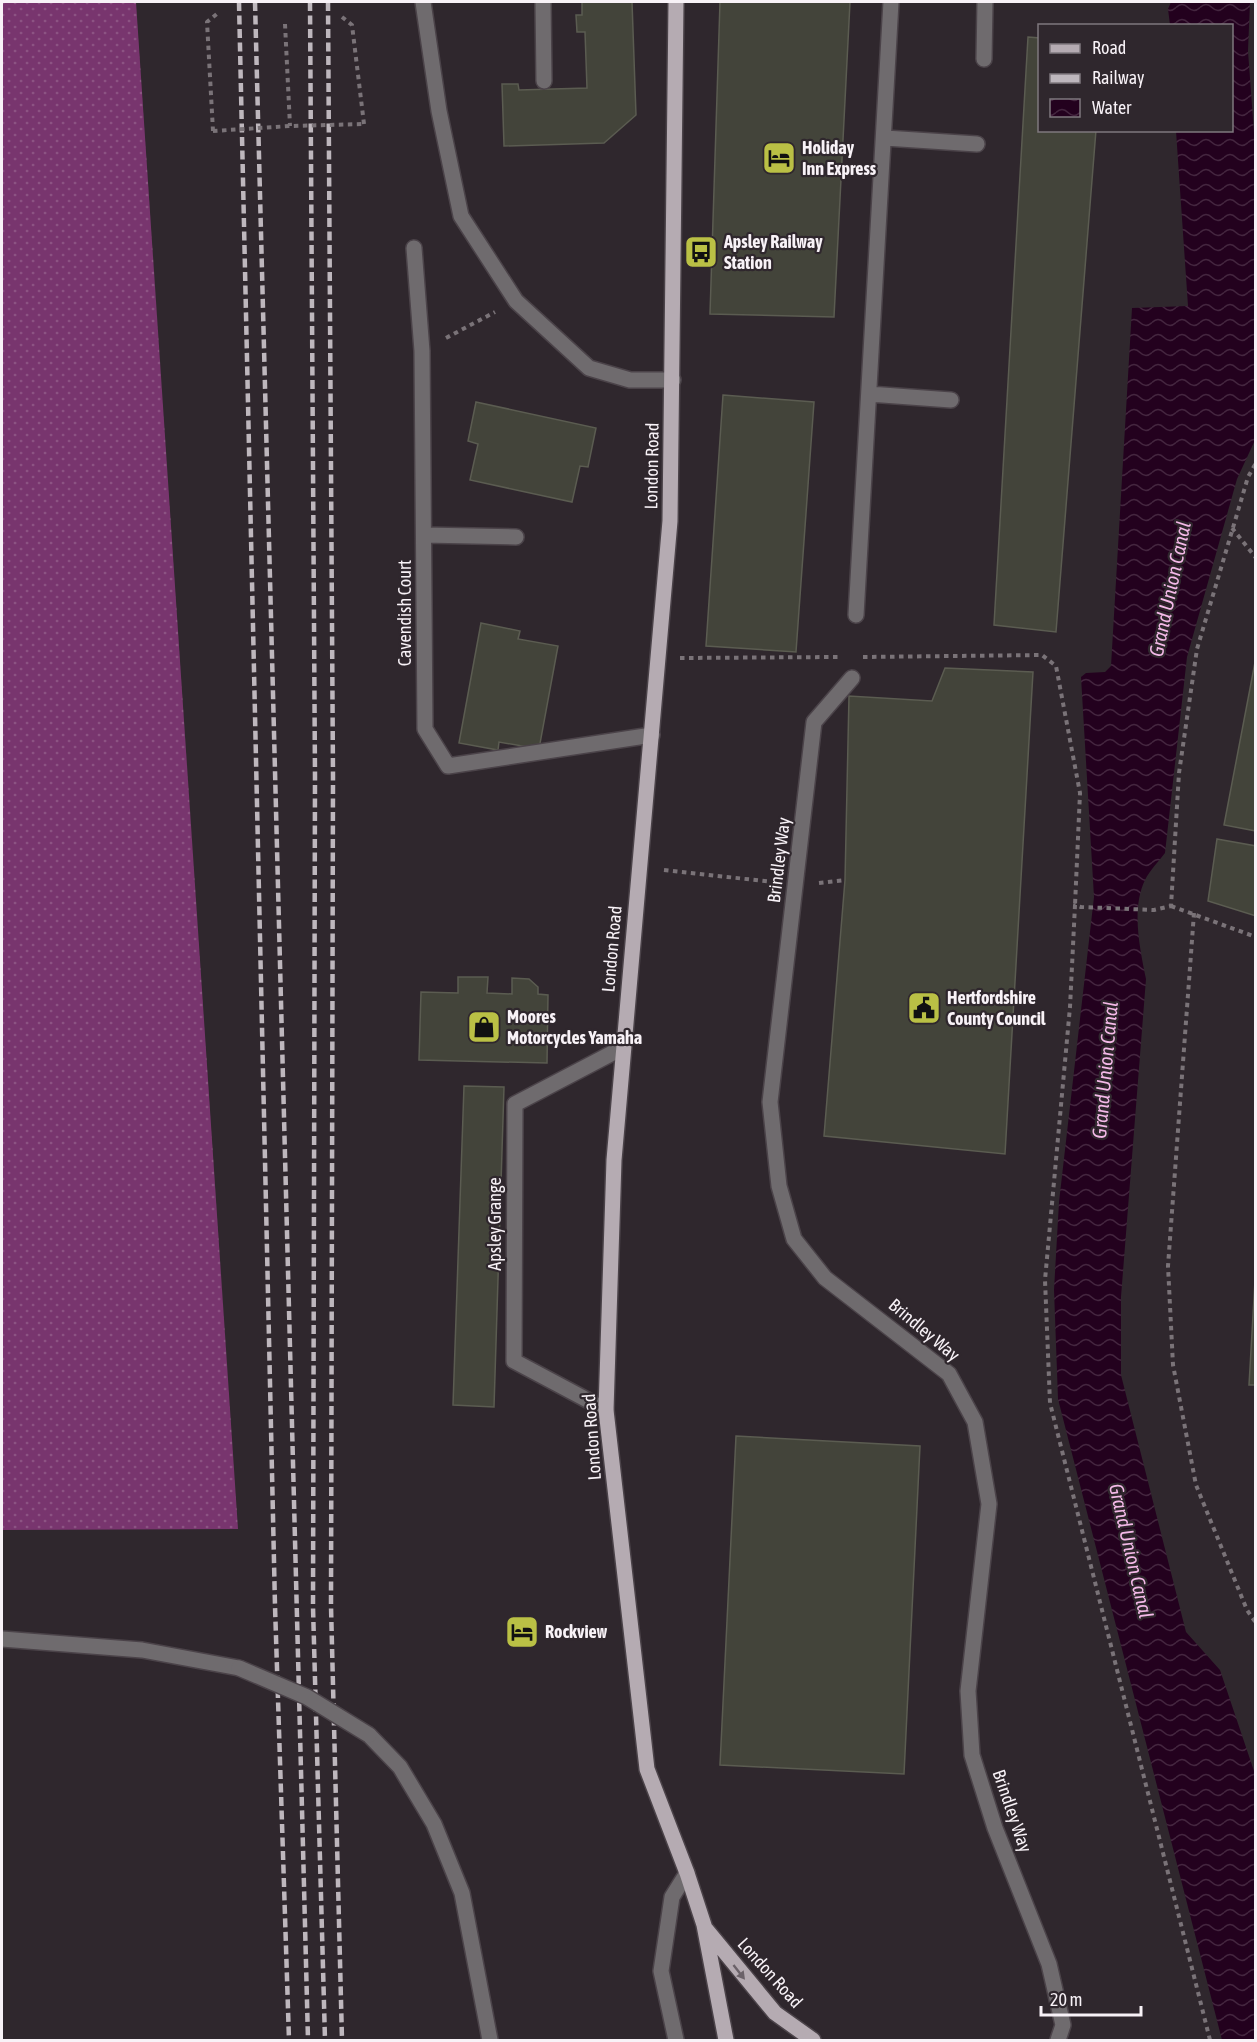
<svg xmlns="http://www.w3.org/2000/svg" width="1257" height="2042" font-family="'Asap Condensed',sans-serif">
<style>
.grass{fill:url(#grass-dots)}
.water{fill:url(#water-waves)}
.building{fill:#43443a;stroke:#5b5c51;stroke-width:1.5}
.lines{fill:none;stroke-linecap:round;stroke-linejoin:round}
.minor-casing{stroke:#4b4349;stroke-width:18}
.major-casing{stroke:#4b4349;stroke-width:18}
.path{stroke:#7a7378;stroke-width:4;stroke-dasharray:4.5 4.5;stroke-linecap:butt}
.minor{stroke:#6f6b6e;stroke-width:15}
.major{stroke:#b5abb2;stroke-width:15}
.rail{stroke:#beb7bd;stroke-width:4.5;stroke-dasharray:9 4.5;stroke-linecap:butt}
.minor-bridge-casing{stroke:#4b4349;stroke-width:18;stroke-linecap:butt}
.path-bridge{stroke:#7a7378;stroke-width:4;stroke-dasharray:4.5 4.5;stroke-linecap:butt}
.minor-bridge{stroke:#6f6b6e;stroke-width:15}
.oneway{fill:#6b6269}
.labels{text-anchor:middle;stroke-width:4.5;stroke-linejoin:round;paint-order:stroke}
.poi-label{font-size:18px;font-weight:bold;fill:#f8f2f7;stroke:#2f272d;text-anchor:start}
.street-label{font-size:18px;fill:#f8f2f7;stroke:#2f272d}
.water-label{font-size:20px;font-style:italic;fill:#f4b9e8;stroke:#2f272d}
</style>
<defs>
<pattern id="grass-dots" width="8" height="8" patternUnits="userSpaceOnUse" patternTransform="scale(1.5)"><rect width="8" height="8" fill="#78356e"/><path d="M2 2h.1M6 6h.1" fill="none" stroke="#8c5383" stroke-width="1.8" stroke-linecap="round"/></pattern>
<pattern id="water-waves" width="16" height="10" patternUnits="userSpaceOnUse" patternTransform="scale(1.5)"><rect width="16" height="10" fill="#23011e"/><path d="M0 5q4-4 8 0t8 0" fill="none" stroke="#44263f"/></pattern>
</defs>
<rect width="100%" height="100%" fill="#2f272d"/>
<path class="grass" d="M2 2H136L238 1529 2 1530Z"/>
<path class="water" d="M1171 2H1250L1248 51 1256 160V438L1237 479 1187 657 1165 853C1159 861 1150 870 1145 880 1131 909 1140 949 1146 979L1121 1297V1375L1186 1632 1220 1670 1255 1774V2040H1222L1058 1399 1054 1290 1059 1202 1094 897 1081 677 1086 673 1105 672 1111 666 1132 308 1188 306 1176 131 1232 130V26L1170 25 1168 9Z"/>
<path class="building" d="M582 2H632L636 115 604 143 504 146 502 84H518L519 90 587 88 585 32H577L576 15H582Z
M720 2H850L834 317 710 314Z
M1028 37 1040 38V130H1096L1056 632 994 625Z
M723 395 814 402 796 652 706 646Z
M476 402 596 428 588 467 580 466 572 502 470 480 478 444 468 441Z
M481 623 520 631 518 639 558 646 539 749 499 742 498 750 459 743Z
M1256 657V831L1224 825Z
M945 668 1033 672 1005 1154 824 1136 845 880 849 696 932 701Z
M1217 839 1256 846V916L1208 901Z
M458 977H488L487 993 512 994V978L529 979 538 987V994L548 995 547 1063 419 1060 421 992 458 993Z
M464 1086 504 1087 494 1407 453 1405Z
M1256 1263V1385H1249Z
M736 1436 920 1446 904 1774 720 1765Z"/>
<g class="lines">
<defs>
<path id="minor" d="M423 2 439 111 461 216 516 301 589 368 630 380H673
M543 2 544 81
M984 59 985 2
M885 138 977 144
M414 248 422 351 425 729 448 766 652 735
M869 394 951 400
M424 535 516 537
M856 615 891 2
M852 678 814 722 770 1102 779 1186 794 1239 825 1278 949 1374 975 1422 989 1504 968 1691 972 1755 995 1828 1049 1964 1063 2025 1058 2040
M606 1410 514 1361 515 1104 622 1048
M2 1639 142 1650 239 1668
M369 1735 400 1767 434 1824 462 1893 490 2040
M676 2040 661 1971 672 1897 687 1873"/>
<path id="major" d="M676 2 670 521 614 1160 606 1410 647 1769 687 1873 704 1925 726 2040
M705 1928 775 2013 813 2040"/>
</defs>
<use href="#minor" class="minor-casing"/>
<use href="#major" class="major-casing"/>
<path class="path" d="M342 17 352 25 364 124
M285 24 290 126
M213 131 207 22 218 13
M446 338 495 312
M1232 528 1256 558
M863 657 1042 655 1056 666 1080 793 1075 905
M680 658 838 657
M664 870 773 882
M819 883 845 880
M1171 906 1256 937
M1194 913 1168 1266 1173 1365 1196 1485 1247 1610 1256 1623
M1210 2040 1050 1403 1045 1280 1070 1007 1075 905 1081 907 1154 910 1171 906 1179 773 1197 649 1248 477 1256 463"/>
<use href="#minor" class="minor"/>
<use href="#major" class="major"/>
<path class="rail" d="M239 2 275 1606 289 2040
M255 2 308 2040
M310 2 315 777 313 1607 325 2040
M328 2 333 777 331 1606 342 2040"/>
<defs>
<path id="minor-bridge" d="M239 1668 307 1697 369 1735"/>
</defs>
<use href="#minor-bridge" class="minor-bridge-casing"/>
<path class="path-bridge" d="M213 131 290 126 364 124"/>
<use href="#minor-bridge" class="minor-bridge"/>
</g>
<defs><path id="oneway-solid" d="M-6-.8H1V-3.2L6.5 0L1 3.2V.8H-6Z" transform="scale(1.5)"/></defs>
<use class="oneway" href="#oneway-solid" transform="translate(739 1972) rotate(52)"/>
<defs>
<symbol id="hotel-square" viewBox="-11 -11 22 22"><rect x="-9" y="-9" width="18" height="18" rx="4" fill="#bac045" stroke="#2f272d"/><path d="M-6-4.5h1.5V1H6V5H4.5V3h-9V5H-6ZM-4 0a1.8 1.8 0 1 1 3.6 0ZM.5 0V-2.5h3Q6-2.5 6 0Z" fill="#111"/></symbol>
<symbol id="bus-square" viewBox="-11 -11 22 22"><rect x="-9" y="-9" width="18" height="18" rx="4" fill="#bac045" stroke="#2f272d"/><path d="M-5-6H5V4H4V6H2V4H-2V6H-4V4H-5ZM-3.5-4V0h7V-4ZM-3.5 1.2v1.5H-2V1.2ZM2 1.2v1.5H3.5V1.2Z" fill="#111"/></symbol>
<symbol id="civic-square" viewBox="-11 -11 22 22"><rect x="-9" y="-9" width="18" height="18" rx="4" fill="#bac045" stroke="#2f272d"/><path d="M-.6-6.5H3V-4.5H.6V-3L4-1V1h2V6H-6V1h2V-1L-.6-3ZM-1.2 2.5V6h2.4V2.5Z" fill="#111"/></symbol>
<symbol id="shop-square" viewBox="-11 -11 22 22"><rect x="-9" y="-9" width="18" height="18" rx="4" fill="#bac045" stroke="#2f272d"/><path d="M-5-2.5h2.3a2.7 3.5 0 0 1 5.4 0H5L5.5 6h-11ZM-1.5-2.5h3a1.5 2.3 0 0 0-3 0Z" fill="#111"/></symbol>
</defs>
<g fill-rule="evenodd">
<use href="#hotel-square" x="760" y="139" width="38" height="38"/>
<use href="#bus-square" x="682" y="233" width="38" height="38"/>
<use href="#civic-square" x="905" y="989" width="38" height="38"/>
<use href="#shop-square" x="465" y="1008" width="38" height="38"/>
<use href="#hotel-square" x="503" y="1613" width="38" height="38"/>
</g>
<g class="labels">
<g class="poi-label">
<text x="802" y="154">Holiday<tspan x="802" dy="21">Inn Express</tspan></text>
<text x="724" y="248">Apsley Railway<tspan x="724" dy="21">Station</tspan></text>
<text x="947" y="1004">Hertfordshire<tspan x="947" dy="21">County Council</tspan></text>
<text x="507" y="1023">Moores<tspan x="507" dy="21">Motorcycles Yamaha</tspan></text>
<text x="545" y="1638">Rockview</text>
</g>
<g class="street-label">
<text transform="translate(652 466) rotate(-89)" y="6">London Road</text>
<text transform="translate(405 613) rotate(-90)" y="6">Cavendish Court</text>
<text transform="translate(779 860) rotate(-83)" y="6">Brindley Way</text>
<text transform="translate(612 949) rotate(-85)" y="6">London Road</text>
<text transform="translate(495 1224) rotate(-90)" y="6">Apsley Grange</text>
<text transform="translate(924 1330) rotate(40)" y="6">Brindley Way</text>
<text transform="translate(592 1437) rotate(-94)" y="6">London Road</text>
<text transform="translate(1012 1811) rotate(71)" y="6">Brindley Way</text>
<text transform="translate(770 1973) rotate(48)" y="6">London Road</text>
</g>
<g class="water-label">
<text transform="translate(1170 589) rotate(-78)" y="7">Grand Union Canal</text>
<text transform="translate(1105 1070) rotate(-85)" y="7">Grand Union Canal</text>
<text transform="translate(1131 1551) rotate(77)" y="7">Grand Union Canal</text>
</g>
</g>
<rect width="1257" height="2042" fill="none" stroke="#f8f2f7" stroke-width="6"/>
<rect x="1038" y="24" width="195" height="108" fill="#2f272d" stroke="#7f787e" stroke-width="1.5"/>
<rect x="1050" y="44" width="30" height="9" fill="#b5abb2" stroke="#7f787e" stroke-width="1.5"/>
<text x="1092" y="54" font-size="18" fill="#f8f2f7">Road</text>
<rect x="1050" y="74" width="30" height="9" fill="#beb7bd" stroke="#7f787e" stroke-width="1.5"/>
<text x="1092" y="84" font-size="18" fill="#f8f2f7">Railway</text>
<rect x="1050" y="99" width="30" height="18" fill="url(#water-waves)" stroke="#7f787e" stroke-width="1.5"/>
<text x="1092" y="114" font-size="18" fill="#f8f2f7">Water</text>
<path d="M1041 2006v9h100v-9" fill="none" stroke="#f8f2f7" stroke-width="3"/>
<text x="1050" y="2006" font-size="18" fill="#f8f2f7" stroke="#2f272d" stroke-width="4.5" paint-order="stroke">20 m</text>
</svg>
